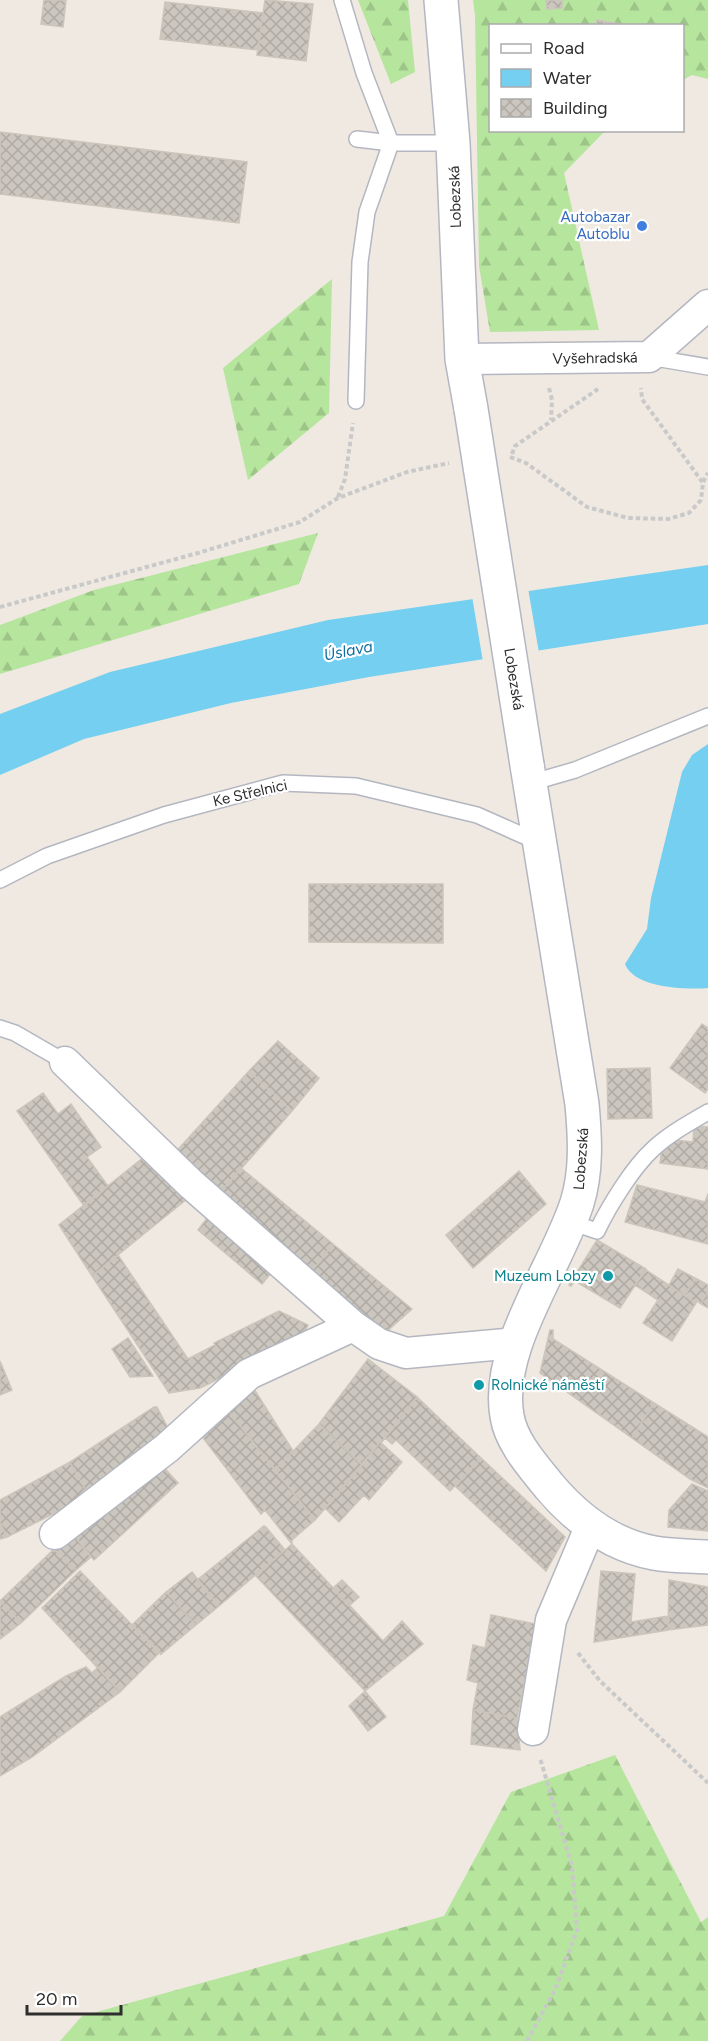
<svg xmlns="http://www.w3.org/2000/svg" width="708" height="2041" font-family="Figtree,sans-serif">
<style>
.forest{fill:url(#forest-firs)}
.water{fill:#75cff0}
.pier{fill:#efe9e1}
.building{fill:url(#building-cross-hatch);stroke:#cbc5ba;stroke-width:1.5}
.lines{fill:none;stroke-linecap:round;stroke-linejoin:round}
.service-casing{stroke:#b4b7c1;stroke-width:18}
.minor-casing{stroke:#b4b7c1;stroke-width:33}
.tertiary-casing{stroke:#b4b7c1;stroke-width:36}
.path{stroke:#c9c9c9;stroke-width:4;stroke-dasharray:4.5 3;stroke-linecap:butt}
.service{stroke:#fff;stroke-width:15}
.minor{stroke:#fff;stroke-width:30}
.tertiary{stroke:#fff;stroke-width:33}
.tertiary-bridge-casing{stroke:#b4b7c1;stroke-width:36;stroke-linecap:butt}
.tertiary-bridge{stroke:#fff;stroke-width:33}
.shop-dot{fill:#3f7fe0;stroke:#fff;stroke-width:2}
.culture-dot{fill:#0f9aa8;stroke:#fff;stroke-width:2}
.labels{text-anchor:middle;stroke-width:4.5;stroke-linejoin:round;paint-order:stroke}
.street-label{font-size:15px;fill:#2e2e2e;stroke:#fff}
.shop-label{font-size:15px;fill:#366cbe;stroke:#fff;text-anchor:end}
.culture-label{font-size:15px;fill:#0d838f;stroke:#fff;text-anchor:end}
.water-label{font-size:16px;font-style:italic;fill:#0d6fa3;stroke:#fff}
</style>
<defs>
<pattern id="forest-firs" width="22" height="20" patternUnits="userSpaceOnUse" patternTransform="scale(1.5)"><rect width="22" height="20" fill="#b6e59e"/><path d="M5 1l3.5 6h-7zM16 11l3.5 6h-7z" fill="#9dc588"/></pattern>
<pattern id="building-cross-hatch" width="8" height="8" patternUnits="userSpaceOnUse" patternTransform="scale(1.5)"><rect width="8" height="8" fill="#cbc7bf"/><path d="M0 0l8 8M0 8l8-8" fill="none" stroke="#afaba4"/></pattern>
</defs>
<rect width="100%" height="100%" fill="#efe9e1"/>
<path class="forest" d="M358 0H408L415 72 391 84Z
M473 0H708V79L692 75 683 80 682 26H490V130L605 131 564 173 599 330 490 332 479 266 475 15Z
M332 279 329 413 248 480 223 368Z
M318 533 299 584 0 674V625L94 590Z
M615 1755 701 1922 708 1917V2041H60L82 2016 444 1916 511 1792Z"/>
<path class="water" d="M708 565V624L369 677 231 703 84 739 0 775V714L110 672 328 620Z
M708 744V988C686 990 634 988 625 964L647 929 651 898 682 772 692 755Z"/>
<path class="pier" d="M528 588 539 653 483 662 472 596Z"/>
<path class="building" d="M44 0H66L63 27 41 24Z
M265 0 313 4 306 61 257 55Z
M546 0H562V8L547 9Z
M165 2 263 13 258 50 160 39Z
M597 20 626 25 596 26Z
M0 132 247 162 239 223 0 194Z
M309 884H443V943L309 942Z
M702 1024 708 1028V1089L705 1093 670 1068Z
M278 1041 319 1078 292 1111 249 1071Z
M650 1068 652 1118 608 1119 607 1069Z
M249 1071 292 1111 217 1196 173 1155Z
M43 1093 58 1114 71 1104 101 1147 87 1157 108 1186 84 1206 17 1111Z
M694 1126 708 1127V1169L660 1163 662 1149 674 1140 693 1142Z
M149 1153 187 1199 92 1276 59 1225Z
M241 1168 333 1244 311 1272 217 1196Z
M519 1171 546 1204 473 1268 446 1235Z
M637 1185 705 1202 708 1194V1244L625 1222Z
M211 1213 276 1267 262 1284 198 1230Z
M597 1240 646 1269 620 1308 575 1281 571 1286 569 1285Z
M333 1244 412 1309 385 1333 311 1272Z
M118 1255 188 1359 215 1345 214 1343 279 1311 308 1325 301 1339 200 1388 169 1393 92 1276Z
M678 1269 695 1278 685 1296 669 1285Z
M646 1270 696 1303 672 1341 643 1323 658 1300 635 1285Z
M695 1278 708 1285V1291L701 1304 697 1301 696 1303 685 1296Z
M708 1291V1308L701 1304Z
M550 1330H553V1339L654 1403 632 1438 540 1373Z
M128 1338 153 1376 130 1377 112 1349Z
M368 1359 417 1397 381 1443 380 1442 362 1465 319 1424Z
M0 1361 12 1390 0 1395Z
M254 1389 293 1451 275 1470 226 1408Z
M417 1397 481 1458 450 1491 396 1440 392 1444 385 1438Z
M654 1403 708 1437V1488L690 1479 632 1438Z
M154 1407H157L169 1430 89 1496 70 1462Z
M226 1408 315 1520 292 1540V1544L265 1510 261 1514 197 1430Z
M319 1424 362 1465 315 1520 275 1470Z
M380 1442 402 1462 369 1500 364 1495 339 1522 325 1508Z
M481 1458 565 1537 546 1571 455 1486Z
M158 1461 178 1483 94 1560 73 1534Z
M70 1462 89 1496 7 1537 0 1523V1500Z
M692 1484 708 1491V1531L668 1527 669 1510Z
M0 1523 7 1537 0 1539Z
M264 1526 266 1527 285 1550 219 1606 197 1580Z
M73 1534 91 1557 76 1570 54 1549Z
M292 1544 383 1641 402 1621 423 1644 365 1691 256 1576Z
M54 1549 76 1570 21 1623 0 1601Z
M80 1571 159 1653 120 1692 42 1608Z
M601 1571 635 1574 631 1622 669 1616 668 1630 594 1642Z
M192 1572 219 1606 196 1625 166 1592Z
M342 1580 359 1597 349 1606 333 1588Z
M669 1580 708 1587V1625L668 1630Z
M166 1592 196 1625 160 1655 161 1653 132 1625Z
M0 1601 21 1623 0 1639Z
M491 1615 536 1624 517 1718 473 1710 478 1683 467 1680 473 1645 485 1648Z
M86 1667 92 1673 98 1667 120 1692 32 1757 0 1776V1717L66 1676Z
M365 1691 386 1717 368 1731 349 1706Z
M473 1710 517 1718 520 1750 471 1744Z"/>
<g class="lines">
<defs>
<path id="service" d="M342 0 364 73 391 143 367 212 360 262 356 401
M357 139 391 143H453
M649 357 708 367
M530 783 575 770 708 716
M0 880 47 856 164 815 283 783 356 786 477 815 540 843
M0 1028 15 1033 65 1062
M570 1222 597 1231C609 1206 633 1167 653 1149 669 1134 689 1123 708 1112"/>
<path id="minor" d="M462 359 649 357 708 305
M65 1062 191 1184 353 1326
M55 1534 167 1448 249 1374 353 1326 379 1344 406 1353 515 1343
M533 1730 551 1620 591 1525"/>
<path id="tertiary" d="M441 0 453 143 462 359 471 409
M527 765 582 1104C585 1137 587 1171 577 1203 556 1268 495 1348 507 1416 511 1442 533 1466 549 1486 576 1518 611 1545 654 1553 671 1556 690 1556 708 1557"/>
</defs>
<use href="#service" class="service-casing"/>
<use href="#minor" class="minor-casing"/>
<use href="#tertiary" class="tertiary-casing"/>
<path class="path" d="M549 388 552 400 551 420
M512 454 515 446 598 389
M510 457 526 463 587 507 628 518 668 519 689 513 701 500 703 483 642 399 641 388
M703 482 708 473
M338 497 345 479 353 423
M0 607 198 553 300 522 338 498 407 472 449 463
M578 1653 600 1681 708 1783
M527 2041 555 1990 577 1930 572 1866 540 1758"/>
<use href="#service" class="service"/>
<use href="#minor" class="minor"/>
<use href="#tertiary" class="tertiary"/>
<defs>
<path id="tertiary-bridge" d="M471 409 527 765"/>
</defs>
<use href="#tertiary-bridge" class="tertiary-bridge-casing"/>
<use href="#tertiary-bridge" class="tertiary-bridge"/>
</g>
<circle class="shop-dot" cx="642" cy="226" r="6"/>
<g class="culture-dot">
<circle cx="608" cy="1276" r="6"/>
<circle cx="479" cy="1385" r="6"/>
</g>
<g class="labels">
<g class="street-label">
<text transform="translate(455 197) rotate(-92)" y="5">Lobezská</text>
<text transform="translate(595 358) rotate(-1)" y="5">Vyšehradská</text>
<text transform="translate(514 679) rotate(81)" y="5">Lobezská</text>
<text transform="translate(250 793) rotate(-13)" y="5">Ke Střelnici</text>
<text transform="translate(581 1159) rotate(-86)" y="5">Lobezská</text>
</g>
<g class="shop-label">
<text x="630" y="222">Autobazar<tspan x="630" dy="17">Autoblu</tspan></text>
</g>
<g class="culture-label">
<text x="596" y="1281">Muzeum Lobzy</text>
<text x="491" y="1390" text-anchor="start">Rolnické náměstí</text>
</g>
<g class="water-label">
<text transform="translate(348 650) rotate(-11)" y="6">Úslava</text>
</g>
</g>
<rect x="489" y="24" width="195" height="108" fill="#ffffff" stroke="#ababab" stroke-width="1.5"/>
<rect x="501" y="44" width="30" height="9" fill="#ffffff" stroke="#ababab" stroke-width="1.5"/>
<text x="543" y="54" font-size="18" fill="#2e2e2e">Road</text>
<rect x="501" y="69" width="30" height="18" fill="#75cff0" stroke="#ababab" stroke-width="1.5"/>
<text x="543" y="84" font-size="18" fill="#2e2e2e">Water</text>
<rect x="501" y="99" width="30" height="18" fill="url(#building-cross-hatch)" stroke="#ababab" stroke-width="1.5"/>
<text x="543" y="114" font-size="18" fill="#2e2e2e">Building</text>
<path d="M27 2005v9h94v-9" fill="none" stroke="#2e2e2e" stroke-width="3"/>
<text x="36" y="2005" font-size="18" fill="#2e2e2e" stroke="#ffffff" stroke-width="4.5" paint-order="stroke">20 m</text>
</svg>
